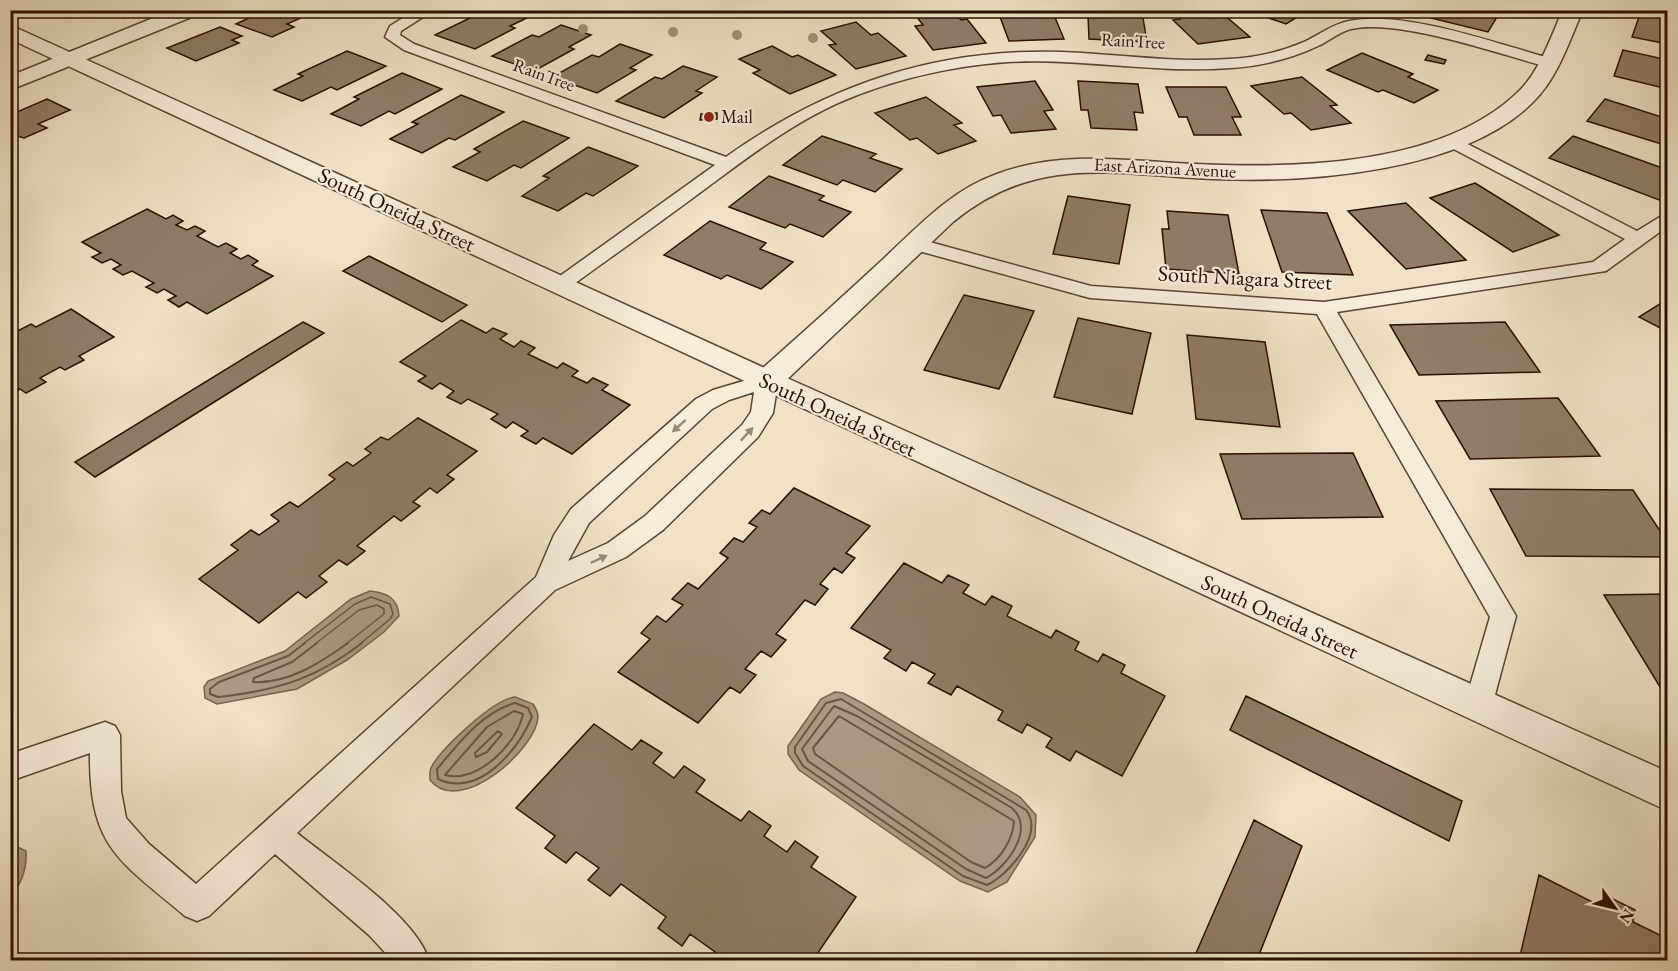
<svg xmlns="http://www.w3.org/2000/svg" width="1678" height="971" font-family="'EB Garamond',serif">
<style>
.water{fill:#ac9a83;stroke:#78624f;stroke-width:1.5}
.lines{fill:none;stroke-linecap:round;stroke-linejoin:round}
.shore-far1{stroke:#6b5442;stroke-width:1.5}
.shore{stroke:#6b5442;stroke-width:2}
.building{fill:#907c67;stroke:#2a0e01;stroke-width:1.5}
.service-casing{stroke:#5b4332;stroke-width:3}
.minor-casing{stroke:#5b4332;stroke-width:3}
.tertiary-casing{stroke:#5b4332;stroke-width:3}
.service{fill:#f5ecda;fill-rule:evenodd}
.minor{fill:#f5ecda;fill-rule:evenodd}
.tertiary{fill:#f5ecda;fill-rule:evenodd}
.tree{fill:#a29079}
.oneway{fill:#9a8878}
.poi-dot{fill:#8f2418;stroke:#f5ecda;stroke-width:2}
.labels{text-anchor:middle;stroke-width:4.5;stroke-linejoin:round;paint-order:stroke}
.far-street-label{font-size:18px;fill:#2a0e01;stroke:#f5ecda}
.far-poi-label{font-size:18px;fill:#2a0e01;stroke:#f5ecda;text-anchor:start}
.street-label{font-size:22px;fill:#2a0e01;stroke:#f5ecda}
</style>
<rect width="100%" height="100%" fill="#efe2c6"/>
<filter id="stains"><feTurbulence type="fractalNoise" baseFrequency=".00333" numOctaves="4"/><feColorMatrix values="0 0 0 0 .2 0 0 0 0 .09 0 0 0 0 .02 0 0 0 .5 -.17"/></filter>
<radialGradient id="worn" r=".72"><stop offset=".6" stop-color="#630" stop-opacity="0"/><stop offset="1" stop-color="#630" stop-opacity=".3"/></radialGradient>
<path class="water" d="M370 591C387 593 398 598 399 616L384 632 347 660 297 689 217 704 205 698 204 687 208 681 285 651 351 599Z
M835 692 843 693 864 704 1020 797 1036 815 1035 837 1007 882 988 892 960 881 799 770 788 754V746L821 699Z
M515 697 533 704C535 707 538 712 538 717 537 748 460 818 430 780 430 775 429 770 432 766 443 747 494 699 515 697Z
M11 844 26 851C27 868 22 883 11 896Z"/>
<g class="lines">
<path class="shore-far1" d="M303 644 355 604 371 597 390 604 393 614 390 619 360 644
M315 644 359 610 377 605 384 609V614L346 644"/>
<path class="shore" d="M305 643 288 656 219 682 210 689V694L218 697 227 696C282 689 318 677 362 643
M317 643 292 662 254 678 253 682C288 684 320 663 348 643
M841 699 1026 810C1045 834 1008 875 987 885L963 876 803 766 795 753V747L826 703Z
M515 703 528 708 532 717C517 751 479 798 438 779L437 769C458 744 482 712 515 703Z
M834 706 857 716 1012 808C1035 829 1008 866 986 878L966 869 808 761 802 749Z
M514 711 523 714C517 744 477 784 445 775L487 727Z
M839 716 1014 821C1013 839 1001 859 985 868L971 862 815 754 813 748Z
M498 731 502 734 487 752 476 757 475 753Z"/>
</g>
<path class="building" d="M105 10H144L124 18Z
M266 10H311L314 12 287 24 294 27 272 37 236 24Z
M494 10H520L533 15 510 26 515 28 475 49 435 35 476 15 482 17Z
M953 10 961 20 967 19 986 43 933 50 915 26 923 25 913 12Z
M1006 10H1045L1047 15H1054L1064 39 1009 41 1000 17 1008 16Z
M1095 10H1135L1136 17 1143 18 1147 42 1089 39 1088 15H1096Z
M1171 10H1212L1216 15 1223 14 1250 37 1198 44 1173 20 1180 19Z
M1246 10H1309L1286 24Z
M1436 10H1493L1500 12 1488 32 1431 18Z
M1640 14 1668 19V44L1632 37Z
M856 22 871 35 878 33 906 56 856 69 829 45 836 44 821 31Z
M561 25 591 35 569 47 574 49 534 71 492 56 532 35 539 37Z
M220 27 242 36 232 40 239 43 196 61 167 48Z
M620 44 652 55 630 68 636 70 597 93 552 77 592 55 599 57Z
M772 46 792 57 798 55 836 75 790 94 753 73 760 70 739 59Z
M1623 50 1668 60V89L1614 76Z
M347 51 386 66 337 90 331 87 302 101 274 90 303 76 298 74Z
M1362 53 1413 74 1408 77 1438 90 1414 103 1383 90 1378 92 1327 70Z
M1428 55 1446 60 1444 64 1425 60Z
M683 66 717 77 696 91 702 93 664 118 616 101 655 77 662 79Z
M402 73 442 89 395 114 389 111 361 126 331 114 359 99 354 97Z
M1302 77 1337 105 1330 106 1351 123 1311 130 1291 113 1284 114 1251 86Z
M1035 81 1053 110 1044 111 1056 129 1011 133 1001 115 993 116 977 87Z
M1078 81 1138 84 1143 113 1134 112 1137 130 1091 128 1088 110H1081Z
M1166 87H1226L1241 117H1232L1241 135H1194L1187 117H1179Z
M461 95 504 112 455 140 449 138 422 153 390 139 418 124 412 122Z
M926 97 962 123 954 125 976 141 938 154 917 138 910 140 875 113Z
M47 99 70 110 38 124 47 128 24 138 10 134V115Z
M1605 99 1668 119V146L1587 121Z
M717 113V119L700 120 701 114Z
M523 121 569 138 521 168 514 165 487 181 453 167 480 152 474 149Z
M822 136 876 154 870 158 902 169 875 192 843 180 837 185 783 165Z
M1573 136 1668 170V191L1659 200 1549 158Z
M588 147 638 166 593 196 586 193 558 211 522 196 549 178 543 176Z
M769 176 824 196 819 200 851 212 823 237 790 224 785 228 729 207Z
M1475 183 1559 235 1513 252 1430 198Z
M1068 196 1130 205 1119 264 1053 254Z
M1406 203 1466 260 1406 269 1348 211Z
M147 209 166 219 173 215 183 221 176 225 187 230 195 226 205 231 197 236 218 247 226 243 237 249 230 253 241 259 248 255 258 261 252 265 273 276 207 314 187 302 179 307 168 300 176 296 164 289 157 293 146 287 154 283 132 271 123 275 113 269 121 265 111 259 102 263 92 257 101 253 82 242Z
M1261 210 1327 213 1353 275 1282 272Z
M1167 211 1228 215 1239 274 1166 269 1162 229H1169Z
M710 221 766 243 760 249 793 262 761 289 727 275 721 279 664 255Z
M369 256 467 305 442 322 343 271Z
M964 295 1034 311 999 389 924 370Z
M1666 300 1668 301V332L1639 317Z
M71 309 114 337 79 356 84 360 65 370 60 367 40 378 46 382 26 393 20 389 10 395V341L17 338 12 334 31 324 36 327Z
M1078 318 1151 333 1132 414 1054 397Z
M461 320 486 333 493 328 507 334 500 339 514 347 521 341 535 348 528 354 557 368 563 363 578 371 572 376 587 383 593 378 608 385 602 390 630 405 572 454 543 438 536 444 521 436 528 431 513 422 506 428 491 419 498 414 468 399 461 404 447 397 454 391 440 383 432 389 418 381 426 376 400 362Z
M303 322 324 333 95 477 75 462Z
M1505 322 1540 372 1419 375 1390 325Z
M1187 335 1265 342 1280 427 1196 419Z
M1558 398 1600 456 1470 459 1436 401Z
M418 418 477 451 447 475 454 479 437 493 430 488 413 502 420 506 401 521 394 516 357 546 365 551 347 565 339 560 319 576 327 582 306 598 298 592 259 623 199 579 238 550 231 545 251 530 259 535 279 521 271 515 290 502 298 507 335 479 329 475 347 462 353 466 371 453 365 449 381 437 388 440Z
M1353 453 1383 517 1242 519 1220 454Z
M794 488 870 526 846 553 855 558 842 573 834 568 820 584 828 589 815 605 805 600 776 634 786 640 771 657 761 651 745 669 756 675 740 693 730 687 698 723 618 672 650 639 641 633 657 616 666 622 683 605 672 599 688 583 698 589 728 558 720 553 734 538 743 542 757 527 749 523 762 510 770 514Z
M1490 489 1633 490 1668 543V557L1526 556Z
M904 563 942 583 948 575 969 585 963 593 985 605 992 596 1012 606 1007 616 1051 638 1056 630 1079 642 1075 650 1098 662 1103 654 1125 665 1121 673 1165 696 1122 776 1076 751 1070 761 1046 747 1052 738 1027 724 1022 733 998 720 1003 711 957 686 951 695 928 683 935 674 912 662 906 671 884 658 891 650 851 628Z
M1668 594V700L1604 595Z
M1246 696 1462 801 1449 841 1230 730Z
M594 724 632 750 641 740 662 753 653 763 674 778 684 766 705 780 696 792 741 821 749 811 771 826 764 836 787 852 795 841 818 857 811 867 856 897 813 960H708L715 952 690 934 682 946 658 928 666 917 621 884 610 896 588 880 599 868 576 852 566 863 545 848 555 836 516 808Z
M1254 820 1302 846 1257 960H1193Z
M1539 875 1600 906 1603 894 1635 910 1633 922 1668 939V960H1519Z"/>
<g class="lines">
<defs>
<path id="service" d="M416 10H434L401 31 400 35 414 44 726 157C827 85 936 48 1061 52 1117 54 1173 63 1229 59 1255 58 1281 52 1304 42 1319 35 1333 24 1349 21 1407 10 1496 44 1553 59L1556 62 1548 67C1499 54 1398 18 1351 29 1339 32 1329 41 1318 46 1291 59 1260 66 1231 68 1156 74 1082 58 1008 62 950 66 891 80 838 103 791 124 750 156 709 186 662 221 614 255 567 289H553L550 285 553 281 715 165 404 50 385 37 390 26Z
M1452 136 1637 231 1668 212V226L1606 271 1337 312 1516 616 1492 706 1488 715 1478 718 1468 715 1464 706 1490 617 1317 314 1090 298 908 248 905 244 915 238 1091 286 1324 302 1593 262 1625 239 1446 145 1444 141 1446 137Z
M767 374 775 376 778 381 773 413 758 437 663 530 626 557 555 590 297 833C334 863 415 916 429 960H392L369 935 275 854 209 916 197 921 185 916C119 860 89 848 90 753L10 781V754L105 722 115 726 120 735 121 791 126 818 149 844 196 884 536 577 554 535 571 509 696 399 713 390ZM754 392 751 412 742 425 645 516 608 543 568 561 589 523 712 409 729 400Z"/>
<path id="minor" d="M173 10H201L199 14 10 90V76Z
M1563 10H1583C1569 41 1558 78 1533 102 1464 172 1307 183 1213 179 1114 175 1037 153 953 222L778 388 767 391 756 388 752 381 756 374C798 337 839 300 880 262 916 229 949 191 997 174 1055 152 1115 159 1175 163 1280 169 1436 170 1517 93 1540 72 1550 38 1563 10Z"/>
<path id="tertiary" d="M10 25 778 374 1668 772V811L10 39Z"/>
</defs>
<use href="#service" class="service-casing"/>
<use href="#minor" class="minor-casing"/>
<use href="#tertiary" class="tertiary-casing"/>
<use href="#service" class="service"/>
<use href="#minor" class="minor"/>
<use href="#tertiary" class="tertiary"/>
</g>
<g class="tree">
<circle cx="583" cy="29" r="5"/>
<circle cx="673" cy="32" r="5"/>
<circle cx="737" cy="35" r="5"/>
<circle cx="813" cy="38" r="5"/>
</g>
<defs><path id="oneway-solid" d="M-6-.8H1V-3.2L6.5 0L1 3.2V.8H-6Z" transform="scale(1.5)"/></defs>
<g class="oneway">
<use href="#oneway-solid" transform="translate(679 426) rotate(138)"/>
<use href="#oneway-solid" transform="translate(747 434) rotate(-47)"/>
<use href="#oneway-solid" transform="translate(599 559) rotate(-25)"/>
</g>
<circle class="poi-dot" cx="709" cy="117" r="6"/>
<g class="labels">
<g class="far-street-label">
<text transform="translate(1133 41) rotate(3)" y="6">RainTree</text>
<text transform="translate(544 75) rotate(20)" y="6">RainTree</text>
<text transform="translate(1165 168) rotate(3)" y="6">East Arizona Avenue</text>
</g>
<g class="far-poi-label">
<text x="721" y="123">Mail</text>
</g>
<g class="street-label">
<text transform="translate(397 209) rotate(25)" y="8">South Oneida Street</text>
<text transform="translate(1245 277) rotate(3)" y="8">South Niagara Street</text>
<text transform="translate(838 414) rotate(25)" y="8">South Oneida Street</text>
<text transform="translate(1280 616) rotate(25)" y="8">South Oneida Street</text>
</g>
</g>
<rect width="1678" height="971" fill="none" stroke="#efe2c6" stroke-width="36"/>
<rect x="12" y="12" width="1654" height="947" fill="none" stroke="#2a0e01" stroke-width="3"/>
<rect x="18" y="18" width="1642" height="935" fill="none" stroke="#2a0e01" stroke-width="1.5"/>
<g transform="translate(1615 908) rotate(124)" stroke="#f5ecda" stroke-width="4.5" paint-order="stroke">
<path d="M0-4.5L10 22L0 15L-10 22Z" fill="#2a0e01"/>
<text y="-9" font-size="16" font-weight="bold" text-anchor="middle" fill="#2a0e01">N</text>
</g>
<rect width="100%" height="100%" filter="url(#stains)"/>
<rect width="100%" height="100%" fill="url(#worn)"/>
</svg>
